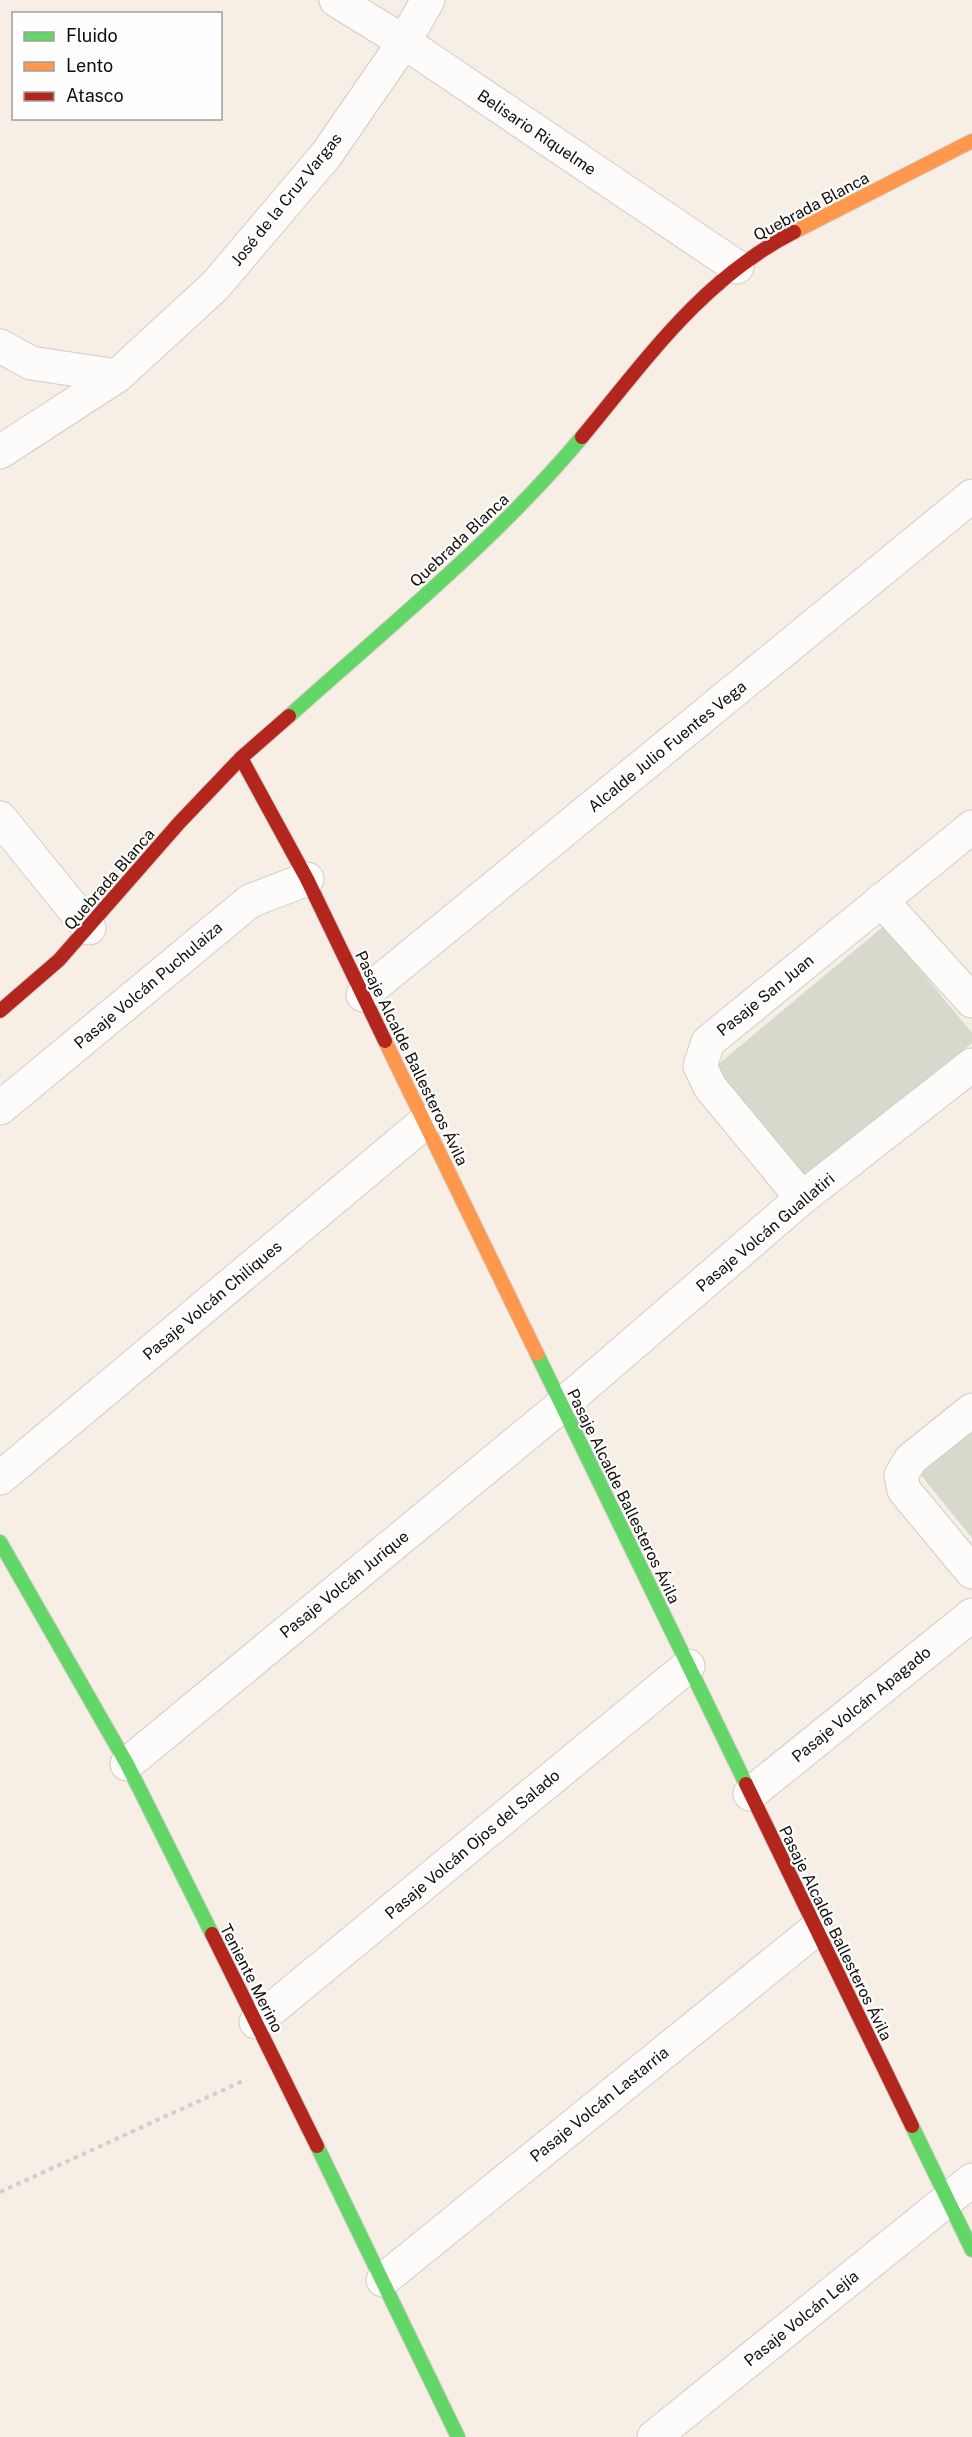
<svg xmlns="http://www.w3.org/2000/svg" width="972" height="2437" font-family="'Public Sans',sans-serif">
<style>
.green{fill:#d7d9cd}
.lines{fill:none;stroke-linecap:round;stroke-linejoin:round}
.street-casing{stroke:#d3ccc5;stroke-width:35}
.fast-casing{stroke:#d3ccc5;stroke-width:16}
.slow-casing{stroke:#d3ccc5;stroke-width:16}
.jam-casing{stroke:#d3ccc5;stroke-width:16}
.path{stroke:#d1cfcc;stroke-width:4;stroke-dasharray:4.5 4.5;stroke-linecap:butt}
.street{stroke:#fefcfb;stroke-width:33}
.fast{stroke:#63d668;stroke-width:14}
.slow{stroke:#ff974d;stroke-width:14}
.jam{stroke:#b3261e;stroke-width:14}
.labels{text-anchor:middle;stroke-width:4.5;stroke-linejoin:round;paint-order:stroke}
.street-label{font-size:16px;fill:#120d07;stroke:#fefefe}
</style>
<rect width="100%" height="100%" fill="#f7eee5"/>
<path class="green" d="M884 926 972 1033V1043L807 1179 715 1067Z
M972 1432V1538L920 1474Z"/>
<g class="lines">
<defs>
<path id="street" d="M336 0 404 42 737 267
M0 346 31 363 117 376
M0 452 117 376 215 286 326 155 404 42 428 0
M0 818 89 928
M881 900 972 1001
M363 995 972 496
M0 1108 250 901 307 879
M802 1198 710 1087 700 1066 708 1042 972 827
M972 1410 911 1459 901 1475 904 1490 972 1572
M0 1478 425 1122
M127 1764 562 1405 802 1198 972 1065
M750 1794 972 1615
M256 2022 688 1666
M383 2280 816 1929
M654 2437 972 2180"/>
<path id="fast" d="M289 716C389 626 495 541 582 437
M537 1354 746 1784
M0 1542 127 1764 212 1934
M912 2126 972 2250
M317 2146 458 2437"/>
<path id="slow" d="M794 232 972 141
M385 1041 537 1354"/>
<path id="jam" d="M582 437C646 360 702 279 794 232
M241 758 307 879 385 1041
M0 1011 59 960 179 823 241 758 289 716
M746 1784 912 2126
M212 1934 317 2146"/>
</defs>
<use href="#street" class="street-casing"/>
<use href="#fast" class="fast-casing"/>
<use href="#slow" class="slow-casing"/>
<use href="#jam" class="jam-casing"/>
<path class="path" d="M0 2192 245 2080"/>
<use href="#street" class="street"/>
<use href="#fast" class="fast"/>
<use href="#slow" class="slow"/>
<use href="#jam" class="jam"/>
</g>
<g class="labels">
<g class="street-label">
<text transform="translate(537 132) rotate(34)" y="6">Belisario Riquelme</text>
<text transform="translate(286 199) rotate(-51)" y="6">José de la Cruz Vargas</text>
<text transform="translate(811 206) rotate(-28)" y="6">Quebrada Blanca</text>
<text transform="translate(459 540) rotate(-43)" y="6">Quebrada Blanca</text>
<text transform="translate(667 746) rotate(-39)" y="6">Alcalde Julio Fuentes Vega</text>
<text transform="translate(109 879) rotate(-49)" y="6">Quebrada Blanca</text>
<text transform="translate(148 985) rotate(-40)" y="6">Pasaje Volcán Puchulaiza</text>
<text transform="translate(765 995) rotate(-39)" y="6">Pasaje San Juan</text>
<text transform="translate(412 1058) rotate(64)" y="6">Pasaje Alcalde Ballesteros Ávila</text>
<text transform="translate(765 1232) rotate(-40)" y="6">Pasaje Volcán Guallatiri</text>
<text transform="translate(212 1300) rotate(-40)" y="6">Pasaje Volcán Chiliques</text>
<text transform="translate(624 1496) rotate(64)" y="6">Pasaje Alcalde Ballesteros Ávila</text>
<text transform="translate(344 1584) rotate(-39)" y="6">Pasaje Volcán Jurique</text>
<text transform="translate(861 1704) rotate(-39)" y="6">Pasaje Volcán Apagado</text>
<text transform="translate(472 1844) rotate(-40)" y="6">Pasaje Volcán Ojos del Salado</text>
<text transform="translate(836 1933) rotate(64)" y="6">Pasaje Alcalde Ballesteros Ávila</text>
<text transform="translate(252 1978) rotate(63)" y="6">Teniente Merino</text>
<text transform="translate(599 2104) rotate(-39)" y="6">Pasaje Volcán Lastarria</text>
<text transform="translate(801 2318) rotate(-39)" y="6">Pasaje Volcán Lejía</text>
</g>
</g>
<rect x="12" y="12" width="210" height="108" fill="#fefefe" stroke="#a09e9b" stroke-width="1.5"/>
<rect x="24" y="32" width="30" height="9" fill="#63d668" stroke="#a09e9b" stroke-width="1.5"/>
<text x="66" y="42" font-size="18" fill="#120d07">Fluido</text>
<rect x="24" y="62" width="30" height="9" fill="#ff974d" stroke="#a09e9b" stroke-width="1.5"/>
<text x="66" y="72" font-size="18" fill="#120d07">Lento</text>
<rect x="24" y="92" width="30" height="9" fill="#b3261e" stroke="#a09e9b" stroke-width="1.5"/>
<text x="66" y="102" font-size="18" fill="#120d07">Atasco</text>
</svg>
